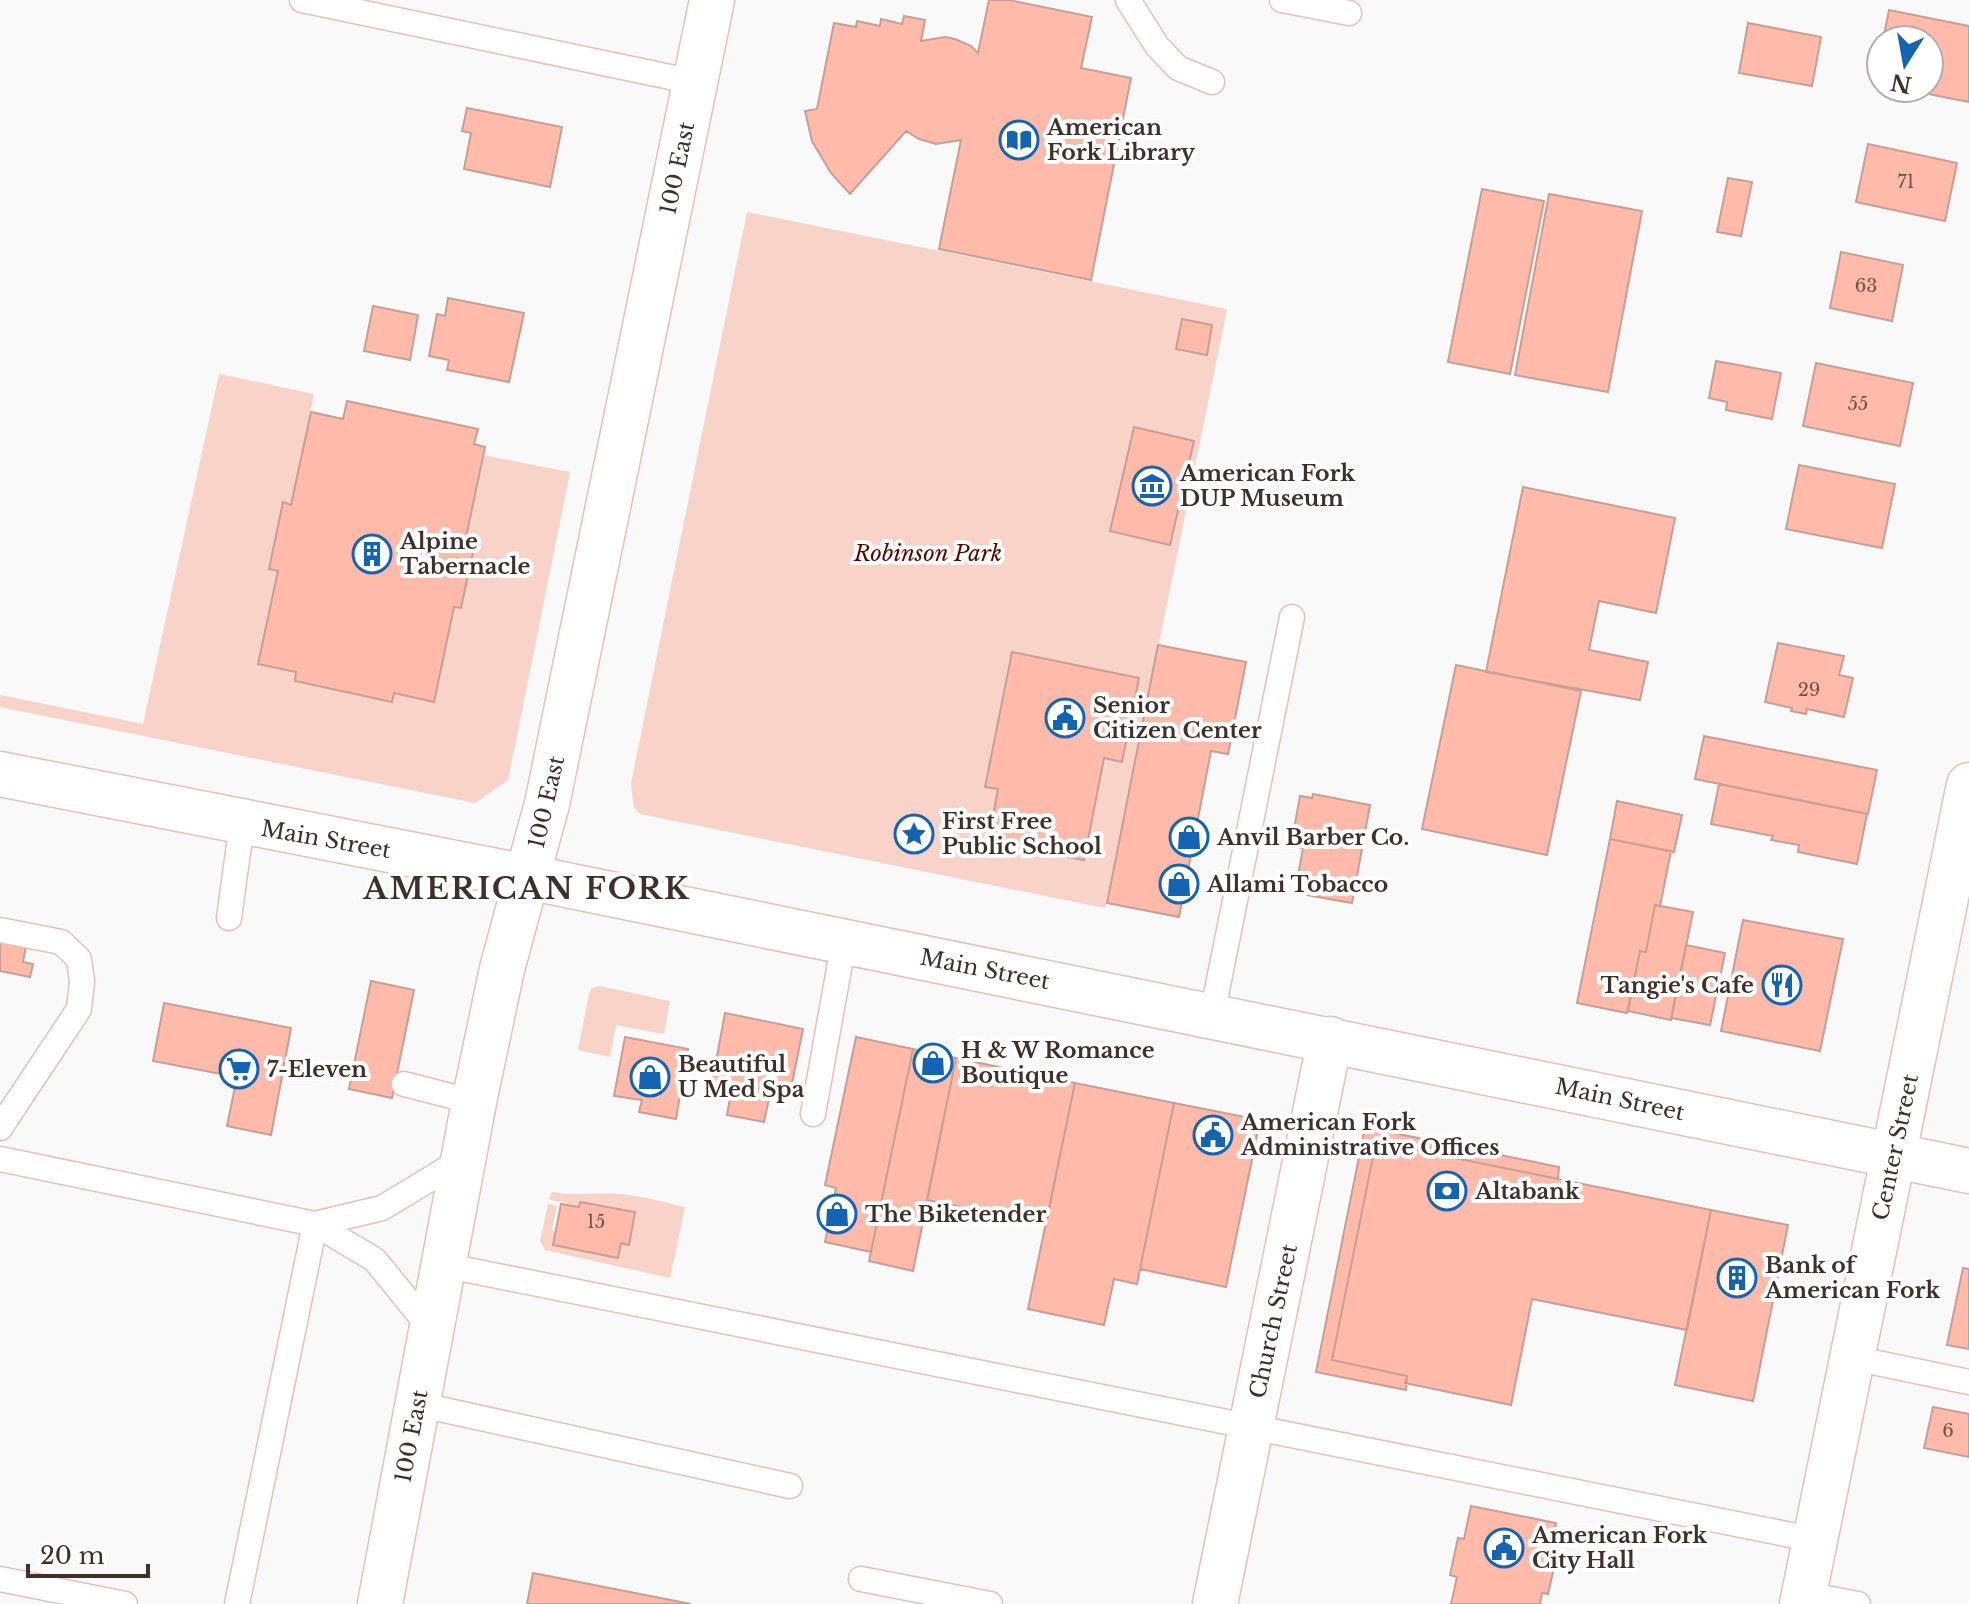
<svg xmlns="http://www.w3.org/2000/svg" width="1969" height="1604" font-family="'Libre Baskerville',serif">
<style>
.green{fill:#f9d2c8}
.building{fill:#ffbaaa;stroke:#c79f96;stroke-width:2}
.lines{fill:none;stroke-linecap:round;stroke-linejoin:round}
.service-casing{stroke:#e9bfb6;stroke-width:27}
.minor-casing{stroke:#e9bfb6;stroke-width:47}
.tertiary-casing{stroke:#e9bfb6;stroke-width:47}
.secondary-casing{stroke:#e9bfb6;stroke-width:47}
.primary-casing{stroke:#e9bfb6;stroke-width:47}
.service{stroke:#fff;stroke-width:24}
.minor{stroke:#fff;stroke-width:44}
.tertiary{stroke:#fff;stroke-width:44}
.secondary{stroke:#fff;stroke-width:44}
.primary{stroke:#fff;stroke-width:44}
.labels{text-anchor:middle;stroke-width:8;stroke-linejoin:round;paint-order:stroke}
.number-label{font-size:18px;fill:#70524c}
.poi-label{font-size:22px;font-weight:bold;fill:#40302c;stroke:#fff;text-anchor:start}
.street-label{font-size:22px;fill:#40302c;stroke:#fff}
.park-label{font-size:22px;font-style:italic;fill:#580800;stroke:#fff}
.district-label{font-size:30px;font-weight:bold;letter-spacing:2px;fill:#40302c;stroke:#fff}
</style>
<rect width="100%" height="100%" fill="#f9f9f9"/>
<path class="green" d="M747 212 1227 309 1105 908 640 814 634 808 631 783Z
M219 374 314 394 291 505 284 503 269 569 278 571 296 672 295 681 391 702 394 693 434 702 454 607 461 608 476 540 466 537 483 455 570 472 508 780 475 803 0 707V695L143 724Z
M599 986 670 1001 664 1034 616 1025 610 1057 578 1050 589 994 591 989Z
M552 1192C578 1197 602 1191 628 1195 647 1197 666 1203 685 1207L670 1278 545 1250 540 1241 548 1204 557 1206 552 1230 556 1231 554 1245 618 1258 621 1243 628 1245 635 1212 580 1202 579 1206 551 1200 549 1198Z"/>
<path class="building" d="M989 0H1009L1092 17 1081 68 1131 78 1091 280 939 249 961 140 936 144 919 139 906 131 850 194 831 173 812 141 805 111 817 109 834 23 856 27 857 21 880 26 881 19 902 24 904 16 925 20 921 41 945 37 955 39 971 46 978 53Z
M1889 10 1969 26V102L1898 88H1929V40H1883Z
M1748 23 1821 37 1812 86 1739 73Z
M1881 53V85L1875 83Z
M467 108 562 127 550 187 464 169 471 133 462 131Z
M1868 144 1957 163 1945 221 1856 202Z
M1728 178 1752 182 1741 236 1717 232Z
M1482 189 1544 201 1510 374 1448 362Z
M1549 194 1642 211 1608 392 1515 375Z
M1841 252 1903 265 1892 321 1830 308Z
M448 298 524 313 509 382 447 370 449 360 429 356 437 314 445 316Z
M373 306 418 315 410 360 364 351Z
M1182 319 1212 325 1207 355 1176 349Z
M1716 361 1781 373 1772 419 1726 410 1727 402 1709 398Z
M1816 363 1913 383 1900 446 1803 426Z
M347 401 478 429 474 444 485 447 466 537 476 539 461 608 454 607 434 702 394 693 392 702 346 692 295 681 296 672 258 664 278 571 269 569 283 502 291 505 311 412 343 419Z
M1134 427 1194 441 1170 545 1110 531Z
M1799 465 1895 484 1882 548 1786 529Z
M1523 487 1675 518 1656 613 1599 601 1589 650 1648 662 1640 700 1486 672Z
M1778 643 1844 656 1839 675 1853 678 1844 717 1807 709 1806 714 1791 711 1792 708 1765 702Z
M1158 645 1246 662 1228 754 1211 751 1179 917 1107 903Z
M1012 652 1139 678 1122 762 1104 758 1084 860 988 842 998 789 985 787Z
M1456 665 1581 691 1547 855 1422 829Z
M1704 736 1877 770 1868 814 1695 779Z
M1719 784 1867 814 1857 864 1798 852 1799 845 1771 840 1773 836 1711 824Z
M1313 794 1370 805 1352 903 1295 893 1303 848 1291 846 1300 796 1312 798Z
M1617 801 1682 815 1674 852 1610 839Z
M1610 839 1671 851 1660 906 1655 905 1646 952 1640 951 1627 1013 1577 1003Z
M1655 905 1693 912 1671 1020 1628 1011 1640 951 1646 952Z
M1743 920 1843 939 1820 1051 1721 1031Z
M0 941 26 946 23 962 33 964 30 977 0 971Z
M1686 945 1725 953 1710 1025 1671 1018Z
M371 981 414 990 392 1098 349 1089Z
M164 1003 291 1028 271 1135 227 1126 237 1077 153 1061Z
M725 1013 803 1029 789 1098 770 1094 764 1122 727 1115 732 1087 712 1083Z
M625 1037 688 1049 676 1119 639 1112 642 1100 614 1096Z
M856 1037 913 1049 871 1252 825 1242 836 1188 825 1185Z
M913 1049 956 1058 913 1271 869 1261Z
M956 1058 1075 1083 1046 1224 927 1200Z
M1075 1083 1174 1103 1137 1284 1114 1279 1104 1325 1028 1309Z
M1174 1103 1260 1120 1226 1287 1140 1269Z
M1365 1127 1559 1167 1558 1179 1376 1142 1332 1360 1407 1376 1406 1390 1316 1372Z
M1376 1142 1711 1210 1687 1330 1532 1299 1511 1405 1405 1383 1407 1376 1332 1360Z
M580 1202 635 1212 629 1245 621 1243 618 1258 553 1245 561 1204 579 1207Z
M1711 1210 1788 1225 1753 1401 1675 1385Z
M1963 1268 1969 1269V1349L1947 1345Z
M1933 1407 1969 1414V1457L1924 1448Z
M1471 1506 1556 1523 1549 1557 1556 1559 1548 1594 1542 1593 1540 1604H1451L1457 1577 1450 1575 1458 1538 1464 1539Z
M533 1573 691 1604H527Z"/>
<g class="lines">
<defs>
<path id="service" d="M302 0 694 82
M1128 0 1157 46 1178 68 1212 82
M1282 0 1349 13
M229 918 242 823
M0 930 61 942 79 959 82 981 79 1009 0 1128
M1212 1015 1292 617
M404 1084 474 1102
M813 1114 844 941
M0 1159 315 1224 237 1604
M443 1265 1816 1540
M431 1329 375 1260 315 1224 382 1208 463 1159
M1853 1358 1969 1382
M417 1404 790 1486
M0 1579 125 1604
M861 1579 990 1604
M1805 1594 1858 1604"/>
<path id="minor" d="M1215 1604 1330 1039"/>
<path id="tertiary" d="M527 877 547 804 712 0
M1802 1604 1969 785"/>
<path id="secondary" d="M380 1604 474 1102 502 969 527 877"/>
<path id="primary" d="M0 774 527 877 1969 1171"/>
</defs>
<use href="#service" class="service-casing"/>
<use href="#minor" class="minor-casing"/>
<use href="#tertiary" class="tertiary-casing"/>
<use href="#secondary" class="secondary-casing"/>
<use href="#primary" class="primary-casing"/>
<use href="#service" class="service"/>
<use href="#minor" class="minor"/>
<use href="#tertiary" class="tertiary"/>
<use href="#secondary" class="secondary"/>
<use href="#primary" class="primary"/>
</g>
<defs>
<symbol id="library-ring" viewBox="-11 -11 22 22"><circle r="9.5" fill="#fff" stroke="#1464b3" stroke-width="1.5"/><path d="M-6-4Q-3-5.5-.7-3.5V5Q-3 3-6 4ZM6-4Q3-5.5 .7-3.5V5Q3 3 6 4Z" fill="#1464b3"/></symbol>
<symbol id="museum-ring" viewBox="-11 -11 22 22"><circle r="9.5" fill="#fff" stroke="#1464b3" stroke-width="1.5"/><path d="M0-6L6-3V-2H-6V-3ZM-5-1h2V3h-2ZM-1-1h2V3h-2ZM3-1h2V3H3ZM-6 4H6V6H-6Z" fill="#1464b3"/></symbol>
<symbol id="building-ring" viewBox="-11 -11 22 22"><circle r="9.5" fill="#fff" stroke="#1464b3" stroke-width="1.5"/><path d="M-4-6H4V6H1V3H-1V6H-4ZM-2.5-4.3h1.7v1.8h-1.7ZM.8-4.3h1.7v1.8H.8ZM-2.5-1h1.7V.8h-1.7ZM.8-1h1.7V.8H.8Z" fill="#1464b3"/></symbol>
<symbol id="civic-ring" viewBox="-11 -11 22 22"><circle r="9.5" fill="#fff" stroke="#1464b3" stroke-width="1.5"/><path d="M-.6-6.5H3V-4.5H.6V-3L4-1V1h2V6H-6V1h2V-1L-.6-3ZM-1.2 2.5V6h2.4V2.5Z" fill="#1464b3"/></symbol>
<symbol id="sight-ring" viewBox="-11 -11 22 22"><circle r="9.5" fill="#fff" stroke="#1464b3" stroke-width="1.5"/><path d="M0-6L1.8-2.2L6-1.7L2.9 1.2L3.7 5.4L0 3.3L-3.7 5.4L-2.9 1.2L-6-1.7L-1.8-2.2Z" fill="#1464b3"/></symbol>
<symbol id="shop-ring" viewBox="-11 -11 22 22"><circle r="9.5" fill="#fff" stroke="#1464b3" stroke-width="1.5"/><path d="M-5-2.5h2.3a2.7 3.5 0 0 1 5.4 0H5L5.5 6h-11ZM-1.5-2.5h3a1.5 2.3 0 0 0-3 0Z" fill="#1464b3"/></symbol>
<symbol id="restaurant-ring" viewBox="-11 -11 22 22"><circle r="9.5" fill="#fff" stroke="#1464b3" stroke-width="1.5"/><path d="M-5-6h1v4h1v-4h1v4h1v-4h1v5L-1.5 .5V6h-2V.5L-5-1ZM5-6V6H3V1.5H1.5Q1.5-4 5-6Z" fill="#1464b3"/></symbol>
<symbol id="supermarket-ring" viewBox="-11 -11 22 22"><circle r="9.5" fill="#fff" stroke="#1464b3" stroke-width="1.5"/><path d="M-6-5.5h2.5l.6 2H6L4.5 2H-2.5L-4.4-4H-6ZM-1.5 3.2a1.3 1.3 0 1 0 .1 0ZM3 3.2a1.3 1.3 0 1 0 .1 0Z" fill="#1464b3"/></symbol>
<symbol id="bank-ring" viewBox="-11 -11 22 22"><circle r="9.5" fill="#fff" stroke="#1464b3" stroke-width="1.5"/><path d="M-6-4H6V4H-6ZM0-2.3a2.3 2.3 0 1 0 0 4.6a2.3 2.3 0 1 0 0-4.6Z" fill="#1464b3"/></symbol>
</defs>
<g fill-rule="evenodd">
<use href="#library-ring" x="997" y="118" width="44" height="44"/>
<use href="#museum-ring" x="1130" y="464" width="44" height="44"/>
<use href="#building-ring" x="350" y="532" width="44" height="44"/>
<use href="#civic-ring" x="1043" y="696" width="44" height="44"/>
<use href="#sight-ring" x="892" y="812" width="44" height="44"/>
<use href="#shop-ring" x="1167" y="815" width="44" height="44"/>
<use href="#shop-ring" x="1157" y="862" width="44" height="44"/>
<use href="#restaurant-ring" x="1760" y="963" width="44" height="44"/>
<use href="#shop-ring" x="911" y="1041" width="44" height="44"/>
<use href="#supermarket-ring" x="217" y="1047" width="44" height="44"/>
<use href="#shop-ring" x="628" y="1055" width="44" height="44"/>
<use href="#civic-ring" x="1191" y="1113" width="44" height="44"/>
<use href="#bank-ring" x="1425" y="1169" width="44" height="44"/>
<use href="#shop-ring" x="815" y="1192" width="44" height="44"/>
<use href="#building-ring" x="1715" y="1256" width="44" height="44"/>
<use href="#civic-ring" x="1482" y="1526" width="44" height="44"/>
</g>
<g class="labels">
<g class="number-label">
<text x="1906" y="188">71</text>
<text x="1866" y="292">63</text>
<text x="1858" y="410">55</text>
<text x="1809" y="696">29</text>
<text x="596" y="1228">15</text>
<text x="1948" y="1437">6</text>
</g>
<g class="poi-label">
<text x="1047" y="135">American<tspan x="1047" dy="25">Fork Library</tspan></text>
<text x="1180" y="481">American Fork<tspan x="1180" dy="25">DUP Museum</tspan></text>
<text x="400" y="549">Alpine<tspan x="400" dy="25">Tabernacle</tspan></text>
<text x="1093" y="713">Senior<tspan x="1093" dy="25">Citizen Center</tspan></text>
<text x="942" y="829">First Free<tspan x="942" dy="25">Public School</tspan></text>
<text x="1217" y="845">Anvil Barber Co.</text>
<text x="1207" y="892">Allami Tobacco</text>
<text x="1754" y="993" text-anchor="end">Tangie's Cafe</text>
<text x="961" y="1058">H &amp; W Romance<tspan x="961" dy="25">Boutique</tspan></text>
<text x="678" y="1072">Beautiful<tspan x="678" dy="25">U Med Spa</tspan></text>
<text x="267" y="1077">7-Eleven</text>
<text x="1241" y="1130">American Fork<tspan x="1241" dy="25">Administrative Offices</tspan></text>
<text x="1475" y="1199">Altabank</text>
<text x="865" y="1222">The Biketender</text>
<text x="1765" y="1273">Bank of<tspan x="1765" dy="25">American Fork</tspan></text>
<text x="1532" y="1543">American Fork<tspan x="1532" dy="25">City Hall</tspan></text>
</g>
<g class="street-label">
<text transform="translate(677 168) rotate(-78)" y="8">100 East</text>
<text transform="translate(546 802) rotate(-77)" y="8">100 East</text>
<text transform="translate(326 839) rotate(10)" y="8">Main Street</text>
<text transform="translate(985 969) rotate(11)" y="8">Main Street</text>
<text transform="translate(1620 1099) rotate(12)" y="8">Main Street</text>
<text transform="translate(1895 1147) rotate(-78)" y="8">Center Street</text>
<text transform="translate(1273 1321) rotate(-78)" y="8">Church Street</text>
<text transform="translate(411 1436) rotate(-79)" y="8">100 East</text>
</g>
<g class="park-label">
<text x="928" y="561">Robinson Park</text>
</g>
<g class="district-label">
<text x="527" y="899">AMERICAN FORK</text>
</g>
</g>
<g transform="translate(1905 64) rotate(191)"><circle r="38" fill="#ffffff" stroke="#b3acab" stroke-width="2"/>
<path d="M0-6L14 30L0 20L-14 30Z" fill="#1464b3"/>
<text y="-12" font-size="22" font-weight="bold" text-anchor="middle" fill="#40302c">N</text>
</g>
<path d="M28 1564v12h120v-12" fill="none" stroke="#40302c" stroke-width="4"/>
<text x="40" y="1564" font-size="24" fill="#40302c" stroke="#ffffff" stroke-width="6" paint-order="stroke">20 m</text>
</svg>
